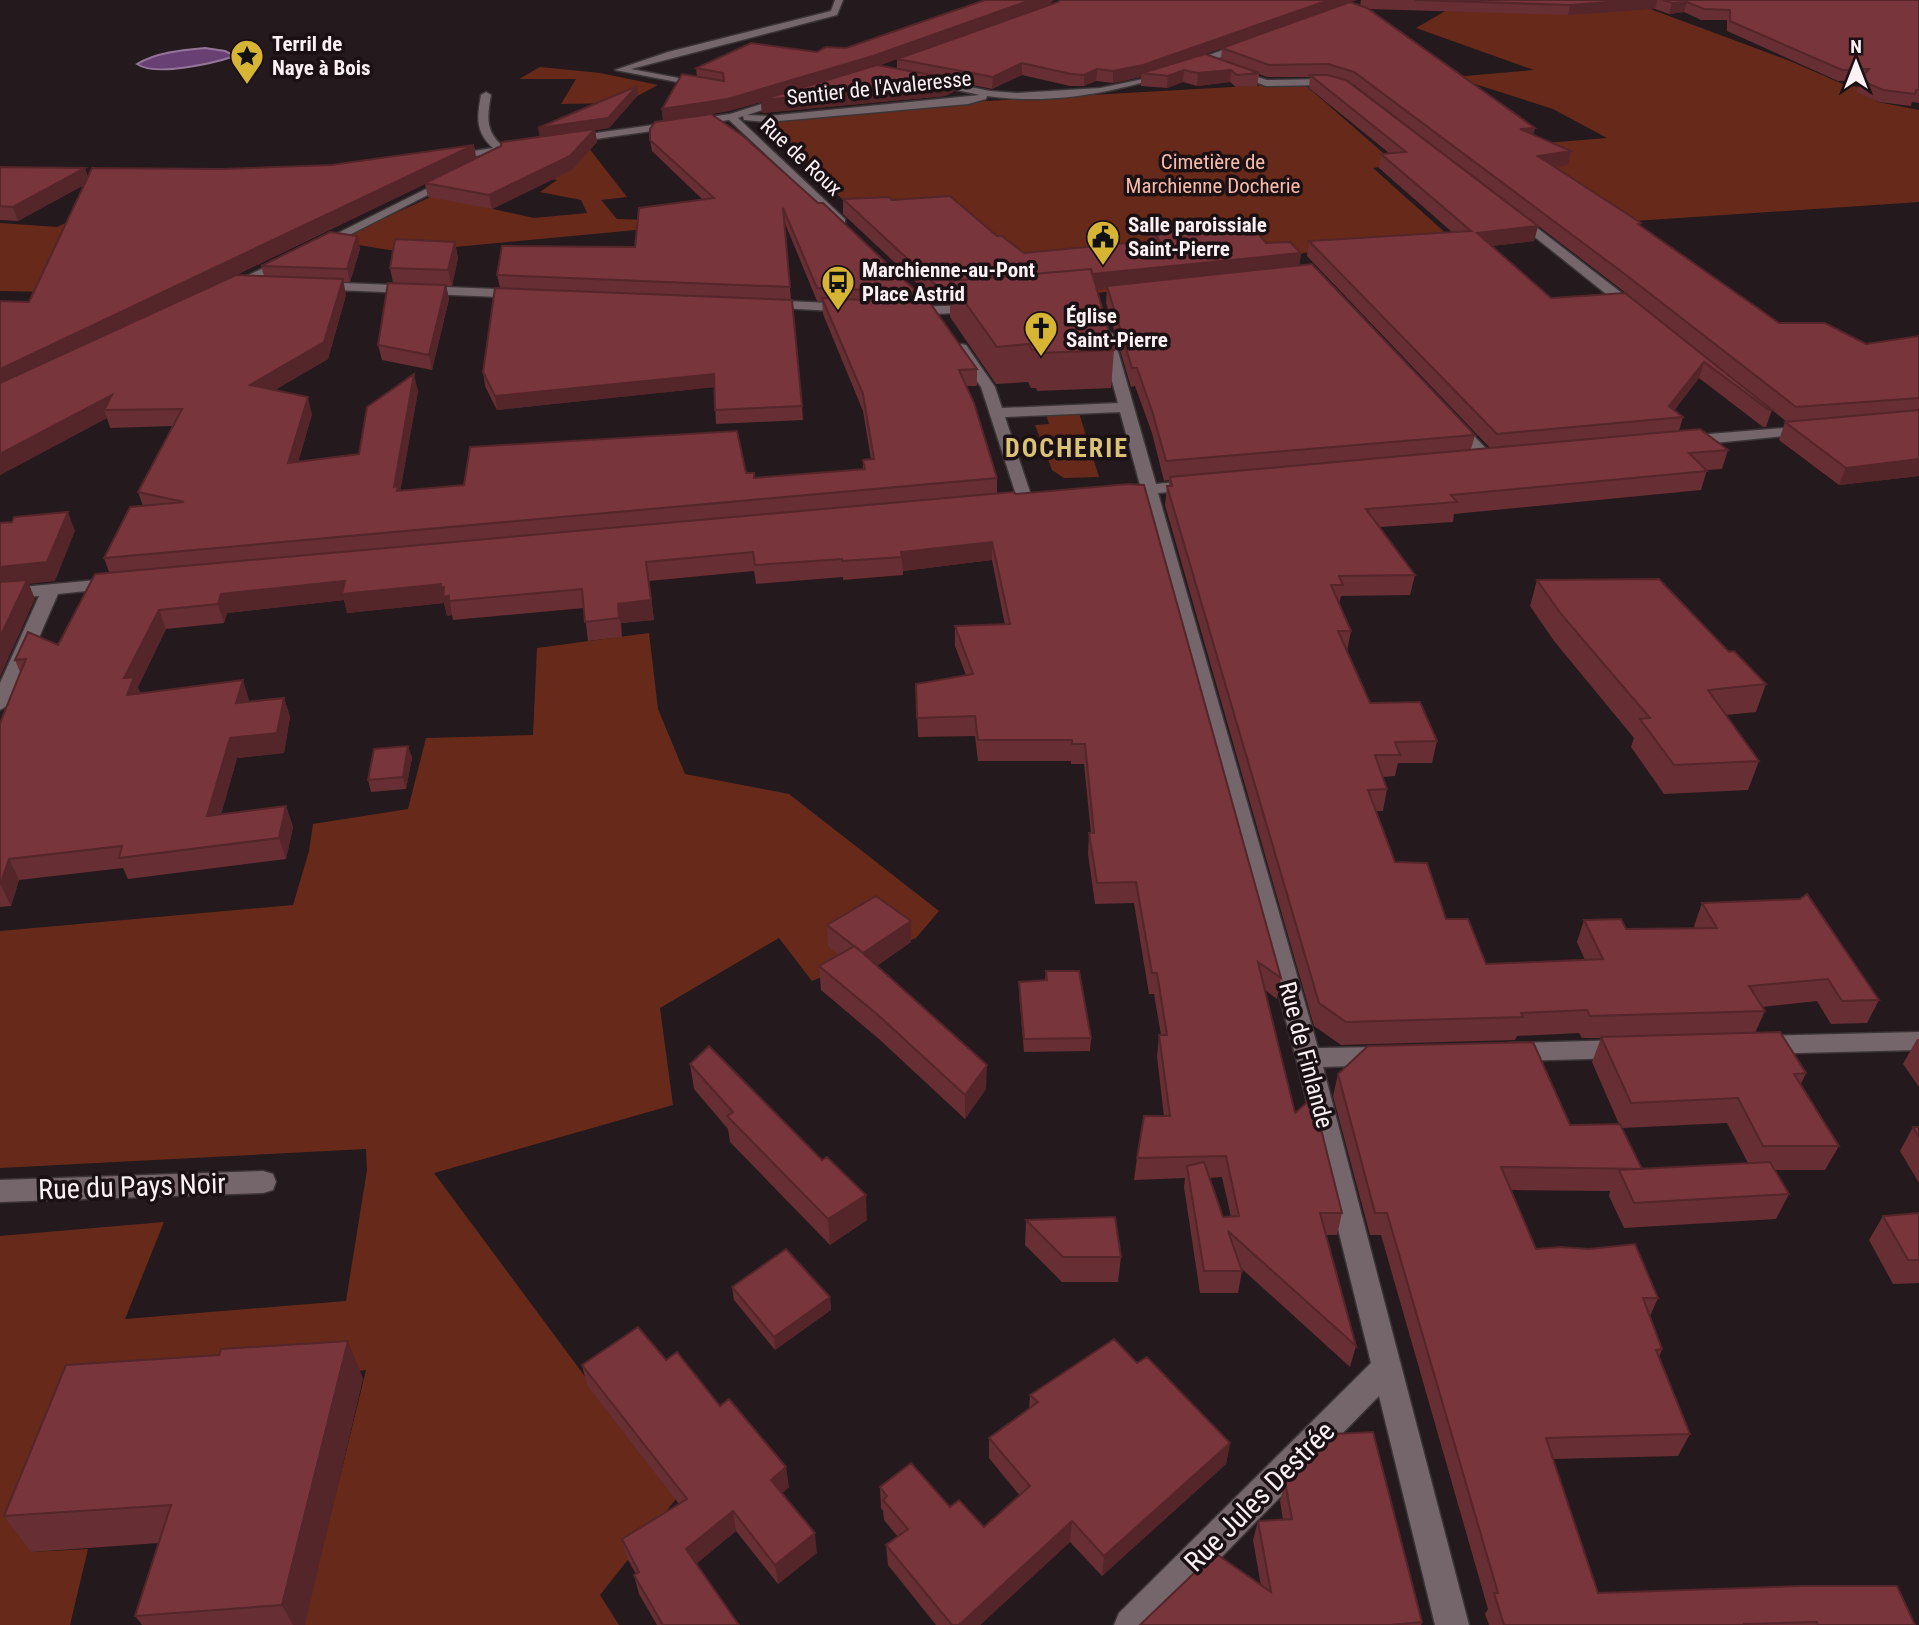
<svg xmlns="http://www.w3.org/2000/svg" width="1919" height="1625" font-family="'Roboto Condensed',sans-serif">
<style>
.green{fill:#672a1a}
.water{fill:#684073;stroke:#947599;stroke-width:2}
.lines{fill:none;stroke-linecap:round;stroke-linejoin:round}
.minor-casing{stroke:#3c3436;stroke-width:3}
.minor{fill:#74666a;fill-rule:evenodd}
.wall{fill:#672e33;fill-rule:evenodd}
.shaded-wall{fill:#542529}
.building{fill:#78353b;stroke:#542529;stroke-width:2}
.labels{text-anchor:middle;stroke-width:7;stroke-linejoin:round;paint-order:stroke}
.far-poi-label{font-size:21px;font-weight:bold;fill:#f9f1f3;stroke:#1b1014;text-anchor:start}
.far-street-label{font-size:21px;fill:#f9f1f3;stroke:#1b1014}
.far-park-label{font-size:21px;fill:#f7bbaa;stroke:#1b1014}
.street-label{font-size:24px;fill:#f9f1f3;stroke:#1b1014}
.far-district-label{font-size:26px;font-weight:bold;letter-spacing:2px;fill:#dac377;stroke:#1b1014}
.near-street-label{font-size:28px;fill:#f9f1f3;stroke:#1b1014}
</style>
<rect width="100%" height="100%" fill="#24191d"/>
<path class="green" d="M1626 0 1790 61 1845 85 1858 87 1878 102 1919 110V202L1619 222 1522 154 1433 156 1392 123 1465 120 1508 146 1607 138 1553 109 1453 77 1534 70 1416 28 1447 10Z
M540 67 600 73 658 85 624 103 561 104 576 79H519Z
M1303 83 1397 165 1373 168 1458 244 1284 254 1186 283 1061 297 861 217 763 123 987 101Z
M581 138 627 197 601 200 617 219 652 220 657 228 402 252 334 241 433 196 534 218 587 213 581 200 540 192 557 180 491 168Z
M70 221 51 292 0 291V223L57 227Z
M1079 413 1099 477 1064 478 1052 470 1035 425 1049 424 1046 414Z
M649 633 658 709 685 774 789 794 939 911 916 938 812 981 779 938 660 1008 673 1105 434 1173 676 1499 600 1595 619 1625H304L366 1370 88 1403 31 1552 88 1549 70 1625H0V1236L164 1222 125 1319 346 1301 367 1170 366 1149 0 1168V931L293 905 309 851 313 824 408 809 426 738 533 735 537 648Z"/>
<path class="water" d="M205 48 225 51 235 56C214 63 156 77 137 64 157 52 183 50 205 48Z"/>
<g class="lines">
<defs>
<path id="minor" d="M835 0H843L837 15 631 69 705 83 708 84V88L615 70 668 52 831 11Z
M1245 42 1252 44C1240 52 1222 56 1208 62 1137 87 1063 107 987 96L986 99 968 104 768 122 744 120 743 116 738 118 845 219V223L841 224 729 120 568 143 563 140 568 137 730 114 787 96 790 97V101L747 115 768 116 980 95 923 83V79L926 78 990 91 1017 93 1100 88 1143 79Z
M1229 68 1267 80 1326 79 1342 85 1337 88 1326 85 1266 86 1229 72Z
M486 92 491 95C487 117 485 132 504 147L515 145 520 148 515 151 443 160 442 158 447 155 493 148C475 132 477 117 481 95Z
M448 178 457 180 322 249 312 246Z
M1511 214H1519L1640 307V313H1630L1511 218Z
M289 256 295 260 293 263 233 290 229 291 223 287Z
M317 282 523 290 529 294 523 298 313 289 311 286Z
M765 300 851 304 857 308 851 312 760 307 759 304Z
M977 305 983 309 982 312 908 315 902 311 908 307Z
M1106 330 1113 334 1156 484 1195 480 1203 485 1195 490 1158 493 1318 1048 1383 1047 1392 1049 1395 1056 1392 1063 1383 1065 1323 1067 1469 1625H1435L1379 1396 1155 1625H1114L1119 1613 1371 1363 1296 1058 1143 494 1116 497 1108 492 1116 487 1140 485 1120 412 1005 417 1033 501 1031 504H1019L981 387 954 348 961 344 966 345 995 387 1002 408 1118 403 1099 334Z
M1453 418 1458 419 1493 456 1496 459 1493 462H1483L1448 425 1446 422 1448 419Z
M1809 426 1816 430 1814 433 1684 446 1676 441 1684 436Z
M118 578 127 583 124 587 58 594 10 704 0 710V683L39 596 0 599V589Z
M1919 1032V1050L1762 1054 1753 1051 1750 1045 1753 1039 1762 1036Z
M1625 1040 1634 1042 1637 1049 1634 1056 1625 1058 1510 1061 1501 1059 1498 1052 1501 1045 1510 1043Z
M263 1171 273 1174 276 1182 273 1190 263 1193 0 1202V1180Z"/>
</defs>
<use href="#minor" class="minor-casing"/>
<use href="#minor" class="minor"/>
</g>
<path class="wall" d="M1060 0H1357L1351 2 1360 6 1361 0H1919V103L1912 102 1911 106 1879 102 1857 92 1861 80 1838 81 1727 31V20H1701L1684 12 1669 14 1655 9 1568 15 1368 9 1535 128 1533 135 1571 151 1568 165 1554 167 1641 223 1640 225 1779 323 1866 344 1919 336V476L1839 485 1779 440 1785 422H1787L1772 410 1766 427H1763L1699 378 1674 410 1683 417 1679 431 1728 450 1722 469 1707 470 1701 490 1454 514 1453 522 1380 527 1415 575 1410 595 1341 596 1339 604 1351 631 1347 651 1370 703 1437 741 1432 763H1398L1395 776 1383 777 1387 789 1383 811H1376L1395 862 1486 964 1585 960 1577 942 1584 920 1626 929 1695 928 1694 926 1702 903 1879 1000 1867 1023 1831 1024 1817 1001 1762 1007 1765 1011 1755 1033 1806 1073 1801 1084 1839 1146 1825 1170H1775L1789 1194 1776 1219 1624 1228 1609 1196 1610 1191 1511 1190 1536 1249 1658 1298 1650 1316 1662 1349 1659 1357 1690 1434 1678 1456 1553 1459 1598 1593 1915 1625H1489L1485 1614 1488 1609 1381 1235H1370L1333 1096 1338 1074 1570 1125 1619 1124 1592 1062 1601 1038H1582L1579 1033 1517 1036 1515 1040 1341 1045 1314 1026 1165 505 1167 486H1169V480L1164 481 1152 433 1135 386 1131 387 1106 303 1107 288 1097 289 1114 350 1111 388 1037 391 1036 388H1031L1028 382 996 384 950 317V304L940 305 843 214V199L892 200 997 236 1024 253 1149 241V225L1266 243 1301 253 1299 265 1475 435 1471 449 1490 448 1307 256 1309 241 1452 232 1379 168 1381 154 1389 153 1309 88 1310 77H1267L1259 74 1257 86 1236 87 1230 82 1197 86 1183 82 1167 88 1141 86V77L1113 83 1096 81 1084 86H1070L1022 75 992 89 953 81V92L945 96 762 113 761 102 729 111 711 114 917 292V302L977 369V386H967L997 478V493L1281 978 1277 999 1265 990 1295 1113 1342 1213 1337 1235H1326L1356 1346 1350 1367 1241 1268 1242 1271 1238 1293H1200L1184 1187 1185 1178 1134 1180 1137 1158 1164 1116 1157 1057 1159 1035H1161L1154 994H1149L1134 903 1095 904 1088 854 1089 833H1091L1084 764H1071V761H978L975 736 918 737 916 684 966 675 955 646V626L1005 625 992 560 903 571V575L843 580V577L756 584 754 571 649 581 654 620 621 623 622 637 588 641 584 608 453 620 452 615 447 616 444 603 347 613 344 600 227 613 224 623 166 629 138 687 140 693 249 700V702L284 698 290 717 284 753 237 758 221 814 286 806 293 827 286 859 128 879 123 868 19 880 11 906 0 907V723L20 672 15 660 58 645 109 572 104 558 143 506 138 492 173 426 110 428 107 418 0 475V301L29 302 84 185 18 221 0 220V167L85 168 88 177 223 169 331 165 474 145 476 158 539 136 638 95 609 128 595 130 597 142 572 170 492 209 428 197 425 184 226 280 264 276 261 266 357 236 360 249 350 282H343L346 295 328 359 274 390 312 414 298 462 359 454 418 391 400 491 746 473 754 478 863 469V460L871 459 863 411 823 314 822 301H817L784 221 791 300 500 288 497 275 635 247 703 200 652 151 650 140 663 121 662 109 697 77 696 68 846 48 1050 4 912 53 1058 2ZM1248 39 1222 48 1221 60 1205 54ZM897 59V69L879 65ZM1350 83 1353 84 1622 290 1636 301 1551 298 1492 246 1534 241 1538 226ZM1727 1123 1748 1163 1642 1169 1622 1128ZM1222 1177 1231 1217H1223L1209 1178Z
M455 242 458 258 452 286H446L449 299 432 370 382 360 378 345 393 283 390 268Z
M495 288 802 406 803 420 716 424 714 387 497 410 485 386 483 372Z
M1537 580 1729 652 1766 684 1756 712 1726 715 1759 761 1748 790 1664 794 1631 747 1634 738 1554 641 1530 606Z
M408 746 412 758 406 789 371 792 368 780Z
M911 921V942L877 966 986 1089 965 1119 879 1039 821 990 819 966 839 955 828 946 827 925Z
M1046 971 1091 1038 1090 1051 1024 1052 1019 995V982L1045 980Z
M1917 1039H1919V1087L1903 1064Z
M690 1064 822 1160 867 1220 830 1245 730 1142 728 1129 694 1089Z
M1913 1127H1919V1183L1900 1151Z
M1919 1213V1283L1893 1284 1869 1240 1883 1216Z
M1026 1220 1121 1257 1118 1282H1062L1025 1245Z
M732 1287 830 1297 831 1310 775 1350 734 1300Z
M666 1360 720 1406 789 1487 782 1493 817 1553 778 1584 736 1531 696 1564 739 1625H657L639 1594 634 1575 636 1574 627 1558 622 1539 679 1504 587 1385 582 1365Z
M1137 1363 1230 1443 1226 1464 1102 1576 1070 1542 980 1625H936L888 1565 886 1545 898 1537 884 1520 883 1511 881 1508 880 1487 950 1507 984 1527 1020 1496 989 1458V1438L1029 1409 1030 1395Z
M363 1378 305 1625H142L135 1616 159 1543 31 1552 4 1516Z
M1285 1482 1422 1622 1421 1625H1140L1261 1586 1253 1540 1258 1521 1283 1520 1280 1501Z"/>
<path class="shaded-wall" d="M1031 0H1054L1050 4 873 68 953 79V92L945 96 762 113 761 102 729 111 663 121 662 109Z
M1329 0H1357L1149 74 1142 73 1141 77 1113 83V71Z
M1634 0H1657L1655 9 1568 15 1570 5Z
M1687 2 1684 12 1669 14 1672 3Z
M1022 63V75L992 89 993 77Z
M1097 69 1096 81 1084 86V75Z
M1184 70 1183 82 1167 88 1168 76Z
M1231 70 1230 82 1197 86 1198 73Z
M637 86 638 95 609 128 595 130 597 142 572 170 492 209 489 195 540 138 538 128Z
M1535 128 1532 141 1520 129Z
M474 145 476 159 0 389V369Z
M1571 151 1568 165 1535 170 1538 156Z
M85 168 89 182 18 221 13 207Z
M1538 226 1534 241 1474 248 1477 233Z
M357 236 360 249 350 282 347 269Z
M455 242 458 258 452 286 448 270Z
M1301 253 1299 269 965 303 954 288Z
M343 279 346 295 328 359 255 402 250 385Z
M446 285 449 299 432 370 429 355Z
M950 288V304L940 305V289Z
M1704 362 1699 378 1668 419 1669 406Z
M414 374 418 391 400 493 403 504 394 487Z
M714 374 716 387 497 410 495 396Z
M112 395 104 410 107 418 0 475V454Z
M308 397 312 414 293 481 288 463Z
M1919 459V476L1839 485 1846 468Z
M68 512 75 531 55 581 29 584 35 599 0 677V567Z
M992 542V560L903 571 901 552Z
M646 562 654 620 621 623 622 637 618 604Z
M345 581 441 584 449 596 452 615 447 616 444 603 347 613 344 600 227 613 224 623 218 604 221 594Z
M159 610 166 629 138 687 142 697 127 695 124 678Z
M243 680 249 700 243 723 236 703Z
M284 698 290 717 284 753 237 758 215 837 207 816 230 738Z
M408 746 412 758 406 789 403 777Z
M286 806 293 827 286 859 279 838Z
M9 859 19 880 11 906 1 885Z
M911 921V942L864 975 862 954Z
M987 1065 986 1089 965 1119V1095Z
M866 1195 867 1220 830 1245 828 1219Z
M830 1297 831 1310 775 1350 774 1337Z
M348 1341 363 1378 305 1625H293L282 1605Z
M1230 1443 1226 1464 1102 1576 1104 1556Z
M786 1467 789 1487 774 1500 771 1480Z
M733 1511 736 1531 690 1569 686 1549Z
M1072 1521 1070 1542 980 1625H959Z
M815 1533 817 1553 778 1584 775 1565Z"/>
<path class="building" d="M985 0H1031L873 56 728 99 662 109 682 74 724 81 723 73 696 68 751 43 817 52 826 47 846 48Z
M1060 0H1329L1143 65 1113 71 1097 69 1084 75 1071 74 1022 63 993 77 897 59 1058 2Z
M1415 0H1634L1570 5Z
M1663 0H1919V90H1916L1915 94 1883 90 1860 80 1869 69 1842 70 1730 21V10L1704 9 1687 2 1672 3Z
M1350 2 1367 8 1535 128 1520 129 1571 151 1538 156 1641 223 1638 224 1779 323H1825L1866 344 1919 336V398L1796 407 1626 275 1354 72 1328 64 1269 65 1222 48Z
M1205 54 1259 73 1237 75 1231 70 1198 73 1184 70 1168 76 1142 73Z
M877 65 953 79 945 83 761 100Z
M1310 75H1327L1346 80 1538 226 1477 233 1551 298 1625 293 1772 410H1769L1704 362 1669 406 1683 417 1497 434 1309 241 1471 231 1381 154 1406 152Z
M637 86 608 118 538 128Z
M711 114 743 136 818 203H823L917 292 817 288 783 208 790 287 497 275 502 246 635 247 639 208 714 198 650 140V129L655 122Z
M595 129 570 156 489 195 425 183 501 146 502 142Z
M474 145 0 369V301L29 302 92 168 223 169 331 165Z
M0 167 85 168 13 207 0 206Z
M950 196 997 236H1002L1024 253 1159 240 1149 225 1247 220 1266 243 1290 242 1301 253 1092 274 1091 269 950 281V288L940 289 843 199 889 197 892 200Z
M330 232 357 236 347 269 261 266Z
M395 239 455 242 448 270 390 268Z
M1312 264 1475 435 1166 461 1153 414 1137 368H1132L1107 286Z
M1091 269 1114 350 1038 353 1037 350H1032L1029 344 997 347 950 281Z
M236 275 343 279 324 342 250 385 308 397 288 463 359 454 367 407 414 374 394 487 398 486 397 491 464 485 470 447 737 431 746 473H754V478L865 469 863 460 874 459 863 394 822 298 930 303 977 369 959 370 974 403 997 478 104 558 130 507 184 502 138 492 182 409 104 410 112 395 0 454V383Z
M388 283 446 285 429 355 378 345Z
M495 288 792 300 802 406 715 410 714 374 495 396 483 372Z
M1919 410V459L1846 468 1785 422Z
M1700 429 1728 450 1689 453 1707 471 1451 495 1457 502 1366 509 1415 575 1339 576 1343 585H1331L1351 631H1338L1370 703 1420 702 1437 741 1395 742 1400 755H1375L1387 789 1368 790 1395 862 1427 863 1446 919H1468L1486 964 1603 959 1584 920 1621 919 1626 929 1717 928 1702 903 1800 899 1807 894 1879 1000 1842 1001 1828 979 1749 986 1765 1011 1590 1016 1587 1010 1521 1013 1523 1017 1346 1022 1319 1003 1167 486H1172L1170 477Z
M1128 484 1144 485 1281 978 1258 962 1295 1113 1313 1097 1342 1213H1320L1356 1346 1228 1231 1242 1271H1204L1187 1166 1204 1162 1223 1217 1239 1216 1226 1156 1137 1158 1144 1116H1170L1159 1035H1167L1157 973H1152L1136 882 1097 883 1089 833H1094L1085 744H1072V740H978L975 716 917 718 916 684 973 674 955 626 1010 624 992 542 901 552 902 557 842 561V559L755 565 753 552 646 562 651 600 618 604 619 618 585 622 582 589 449 601V596L443 597 444 587 441 588V584L342 594 345 581 221 594 218 604 159 610 124 678 134 677 127 695 243 680 236 703 284 698 277 733 230 738 207 816 286 806 279 838 119 858 122 846 9 859 0 885V723L26 659 15 660 28 632 58 645 95 574 1013 492 1016 494Z
M68 512 47 562 0 567V523L12 522 14 517Z
M1659 579 1729 652 1734 651 1766 684 1708 690 1759 761 1674 765 1640 719 1650 718 1561 614 1537 580Z
M27 580 0 637V582Z
M408 746 403 777 368 780 374 749Z
M876 896 911 921 863 953 827 925Z
M855 946 987 1065 965 1095 878 1015 819 966Z
M1046 971H1079L1091 1038 1024 1039 1019 982 1047 980Z
M1780 1032 1806 1073 1794 1074 1839 1146H1763L1738 1098 1631 1103 1601 1037Z
M1533 1042 1570 1125 1620 1124 1642 1169 1501 1167 1536 1249 1560 1247 1589 1249 1635 1244 1658 1298H1643L1662 1349 1656 1350 1690 1434 1546 1438 1598 1593 1801 1586H1897L1915 1625H1818L1817 1622 1744 1624V1625H1504L1494 1593H1498L1387 1213H1375L1338 1074 1368 1046Z
M709 1046 822 1160 827 1157 866 1195 828 1219 727 1116 733 1112 690 1064Z
M1913 1127H1919V1137Z
M1770 1162 1789 1194 1634 1203 1619 1170Z
M1919 1213V1260H1908L1883 1216Z
M1115 1217 1121 1257H1063L1026 1220Z
M786 1249 830 1297 774 1337 732 1287Z
M638 1327 666 1360 677 1352 720 1406 729 1399 786 1467 771 1480 815 1533 775 1565 733 1511 686 1549 739 1625H663L634 1575 639 1572 622 1539 687 1499 582 1365Z
M1114 1339 1137 1363 1147 1357 1230 1443 1104 1556 1072 1521 959 1625H952L886 1545 908 1529 883 1500 887 1496 880 1487 911 1463 950 1507 959 1500 984 1527 1030 1486 989 1438 1038 1402 1030 1395Z
M348 1341 282 1605 135 1616 171 1505 4 1516 66 1365 219 1355 221 1349Z
M1373 1432 1422 1622 1390 1625H1140L1215 1553 1271 1592 1258 1521 1292 1519 1285 1482 1332 1434Z"/>
<defs>
<symbol id="sight-pin" viewBox="-11 -11 22 30"><path d="M0 17L-7.5 6A9.5 9.5 0 1 1 7.5 6Z" fill="#d6b534" stroke="#1b1014"/><path d="M0-6L1.8-2.2L6-1.7L2.9 1.2L3.7 5.4L0 3.3L-3.7 5.4L-2.9 1.2L-6-1.7L-1.8-2.2Z" fill="#111"/></symbol>
<symbol id="civic-pin" viewBox="-11 -11 22 30"><path d="M0 17L-7.5 6A9.5 9.5 0 1 1 7.5 6Z" fill="#d6b534" stroke="#1b1014"/><path d="M-.6-6.5H3V-4.5H.6V-3L4-1V1h2V6H-6V1h2V-1L-.6-3ZM-1.2 2.5V6h2.4V2.5Z" fill="#111"/></symbol>
<symbol id="bus-pin" viewBox="-11 -11 22 30"><path d="M0 17L-7.5 6A9.5 9.5 0 1 1 7.5 6Z" fill="#d6b534" stroke="#1b1014"/><path d="M-5-6H5V4H4V6H2V4H-2V6H-4V4H-5ZM-3.5-4V0h7V-4ZM-3.5 1.2v1.5H-2V1.2ZM2 1.2v1.5H3.5V1.2Z" fill="#111"/></symbol>
<symbol id="church-pin" viewBox="-11 -11 22 30"><path d="M0 17L-7.5 6A9.5 9.5 0 1 1 7.5 6Z" fill="#d6b534" stroke="#1b1014"/><path d="M-1.2-6h2.4v3.5h3.3v2.4h-3.3V6h-2.4V-.1h-3.3v-2.4h3.3Z" fill="#111"/></symbol>
</defs>
<g fill-rule="evenodd">
<use href="#sight-pin" x="228" y="37" width="38" height="52"/>
<use href="#civic-pin" x="1084" y="218" width="38" height="52"/>
<use href="#bus-pin" x="819" y="263" width="38" height="52"/>
<use href="#church-pin" x="1022" y="309" width="38" height="52"/>
</g>
<g class="labels">
<g class="far-poi-label">
<text x="272" y="51">Terril de<tspan x="272" dy="24">Naye à Bois</tspan></text>
<text x="1128" y="232">Salle paroissiale<tspan x="1128" dy="24">Saint-Pierre</tspan></text>
<text x="862" y="277">Marchienne-au-Pont<tspan x="862" dy="24">Place Astrid</tspan></text>
<text x="1066" y="323">Église<tspan x="1066" dy="24">Saint-Pierre</tspan></text>
</g>
<g class="far-street-label">
<text transform="translate(879 88) rotate(-6)" y="7">Sentier de l'Avaleresse</text>
<text transform="translate(801 157) rotate(43)" y="7">Rue de Roux</text>
</g>
<g class="far-park-label">
<text x="1213" y="169">Cimetière de<tspan x="1213" dy="24">Marchienne Docherie</tspan></text>
</g>
<g class="street-label">
<text transform="translate(1306 1055) rotate(75)" y="8">Rue de Finlande</text>
</g>
<g class="far-district-label">
<text x="1067" y="457">DOCHERIE</text>
</g>
<g class="near-street-label">
<text transform="translate(132 1186) rotate(-2)" y="10">Rue du Pays Noir</text>
<text transform="translate(1259 1496) rotate(-45)" y="10">Rue Jules Destrée</text>
</g>
</g>
<g transform="translate(1856 63)" stroke="#1b1014" stroke-width="5" paint-order="stroke">
<path d="M0-5L12 26L0 18L-12 26Z" fill="#f9f1f3"/>
<text y="-10" font-size="19" font-weight="bold" text-anchor="middle" fill="#f9f1f3">N</text>
</g>
</svg>
